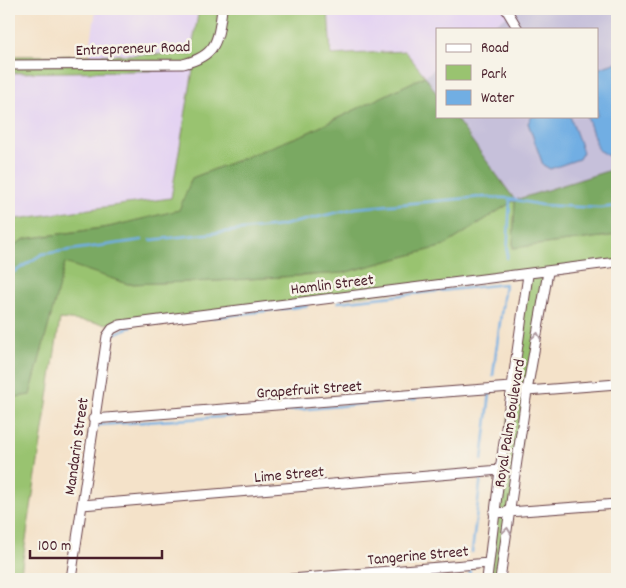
<svg xmlns="http://www.w3.org/2000/svg" width="626" height="588" font-family="Dekko,sans-serif">
<style>
.built{fill:#e4d3f2}
.industrial{fill:#c6c0da}
.green{fill:#99c370;stroke:#72714e}
.forest{fill:#7aa962;stroke:#626446}
.water{fill:#71aee3;stroke:#5e6687}
.lines{fill:none;stroke-linecap:round;stroke-linejoin:round}
.stream{stroke:#71aee3;stroke-width:2.5}
.street-casing{stroke:#643c43;stroke-width:11}
.street{stroke:#fff;stroke-width:9}
.oneway{stroke:#ae9aa0}
.labels{text-anchor:middle;stroke-width:5;stroke-linejoin:round;paint-order:stroke}
.street-label{font-size:16px;fill:#4a1f2b;stroke:#f7f3e8}
</style>
<rect width="100%" height="100%" fill="#f7f3e8"/>
<filter id="ink" filterUnits="userSpaceOnUse"><feTurbulence type="fractalNoise" baseFrequency=".02" numOctaves="2"/><feDisplacementMap in="SourceGraphic" scale="10" xChannelSelector="R" yChannelSelector="G"/><feConvolveMatrix kernelMatrix="1 2 1 2 8 2 1 2 1" color-interpolation-filters="sRGB"/></filter>
<filter id="wash" filterUnits="userSpaceOnUse"><feTurbulence type="fractalNoise" baseFrequency=".0096" numOctaves="4" result="noise"/><feDisplacementMap in="SourceGraphic" scale="20" xChannelSelector="R" yChannelSelector="G"/><feGaussianBlur stdDeviation="1.12" result="paint"/><feColorMatrix in="noise" values="0 0 0 0 0 0 0 0 0 0 0 0 0 0 0 0 0 1.4 0 .05"/><feComposite in="paint" operator="in"/></filter>
<g filter="url(#wash)">
<rect width="100%" height="100%" fill="#f4e2c9"/>
<path class="built" d="M96 9H199L191 54 89 55Z
M328 9H516L489 29H437V67L425 76 405 51 330 55Z
M193 70 171 198 9 220V73Z"/>
<path class="industrial" d="M516 9H617V168L515 200 454 116H597V29H489Z
M437 67V94L425 76Z"/>
<path class="green" d="M199 9H328L331 55 405 51 425 76 307 133 192 178 180 210 109 227 25 239 9 248V220L171 198 193 70 9 73V56L191 54Z
M515 200 513 248 617 235V263L548 272 500 579H486L528 275 120 325 60 319 20 579H9V398L30 395 65 262 128 284 217 281 343 273 444 246Z"/>
<path class="forest" d="M425 76 437 94V116H454L515 200 617 168V235L513 248 515 200 444 246 343 273 217 281 128 284 65 263 30 395 9 398V248L25 239 109 227 179 210 192 178 307 133Z"/>
<path class="water" d="M617 62V153L608 156 598 150 587 116H597V69Z
M532 116H570L583 152 579 159 550 169 543 165 528 123Z"/>
<g class="lines">
<path class="stream" d="M151 240 280 226 356 208 481 197 506 198 541 205 600 208 617 206
M507 258 510 199
M9 273 16 271 42 254 142 240
M338 302 505 284 493 375
M166 323 307 306
M113 334 131 327
M478 394 490 393 482 460
M96 428 99 425 221 417 416 399
M472 552 481 476
M469 579 470 571"/>
</g>
</g>
<g filter="url(#ink)">
<g class="lines">
<defs>
<path id="street" d="M506 9 518 29
M9 65 183 64C217 56 218 40 222 9
M93 419 511 387 527 391 617 384
M82 505 500 470
M494 513 617 504
M71 579 107 336 112 329 120 325 617 262
M291 579 489 563
M487 579 500 470 528 275
M500 579 527 391 548 272"/>
</defs>
<use href="#street" class="street-casing"/>
<use href="#street" class="street"/>
</g>
<defs><path id="oneway-chevron" d="M-2-3.5L2.5 0L-2 3.5" fill="none" stroke-width="1.6" stroke-linecap="round" stroke-linejoin="round" transform="scale(1.25)"/></defs>
<g class="oneway">
<use href="#oneway-chevron" transform="translate(537 336) rotate(-80)"/>
<use href="#oneway-chevron" transform="translate(507 531) rotate(-82)"/>
</g>
</g>
<g class="labels">
<g class="street-label">
<text transform="translate(133 47) rotate(-2)" y="6">Entrepreneur Road</text>
<text transform="translate(332 283) rotate(-7)" y="6">Hamlin Street</text>
<text transform="translate(309 388) rotate(-4)" y="6">Grapefruit Street</text>
<text transform="translate(508 423) rotate(-81)" y="6">Royal Palm Boulevard</text>
<text transform="translate(75 446) rotate(-82)" y="6">Mandarin Street</text>
<text transform="translate(289 473) rotate(-5)" y="6">Lime Street</text>
<text transform="translate(418 554) rotate(-5)" y="6">Tangerine Street</text>
</g>
</g>
<rect width="626" height="588" fill="none" stroke="#f7f3e8" stroke-width="30"/>
<rect x="436" y="28" width="162" height="90" fill="#f7f3e8" stroke="#b29e9c"/>
<rect x="446" y="44" width="25" height="8" fill="#ffffff" stroke="#b29e9c"/>
<text x="481" y="52" font-size="15" fill="#4a1f2b">Road</text>
<rect x="446" y="65" width="25" height="15" fill="#99c370" stroke="#b29e9c"/>
<text x="481" y="78" font-size="15" fill="#4a1f2b">Park</text>
<rect x="446" y="90" width="25" height="15" fill="#71aee3" stroke="#b29e9c"/>
<text x="481" y="102" font-size="15" fill="#4a1f2b">Water</text>
<path d="M30 550v8h132v-8" fill="none" stroke="#4a1f2b" stroke-width="2.5"/>
<text x="38" y="550" font-size="15" fill="#4a1f2b" stroke="#f7f3e8" stroke-width="4" paint-order="stroke">100 m</text>
</svg>
